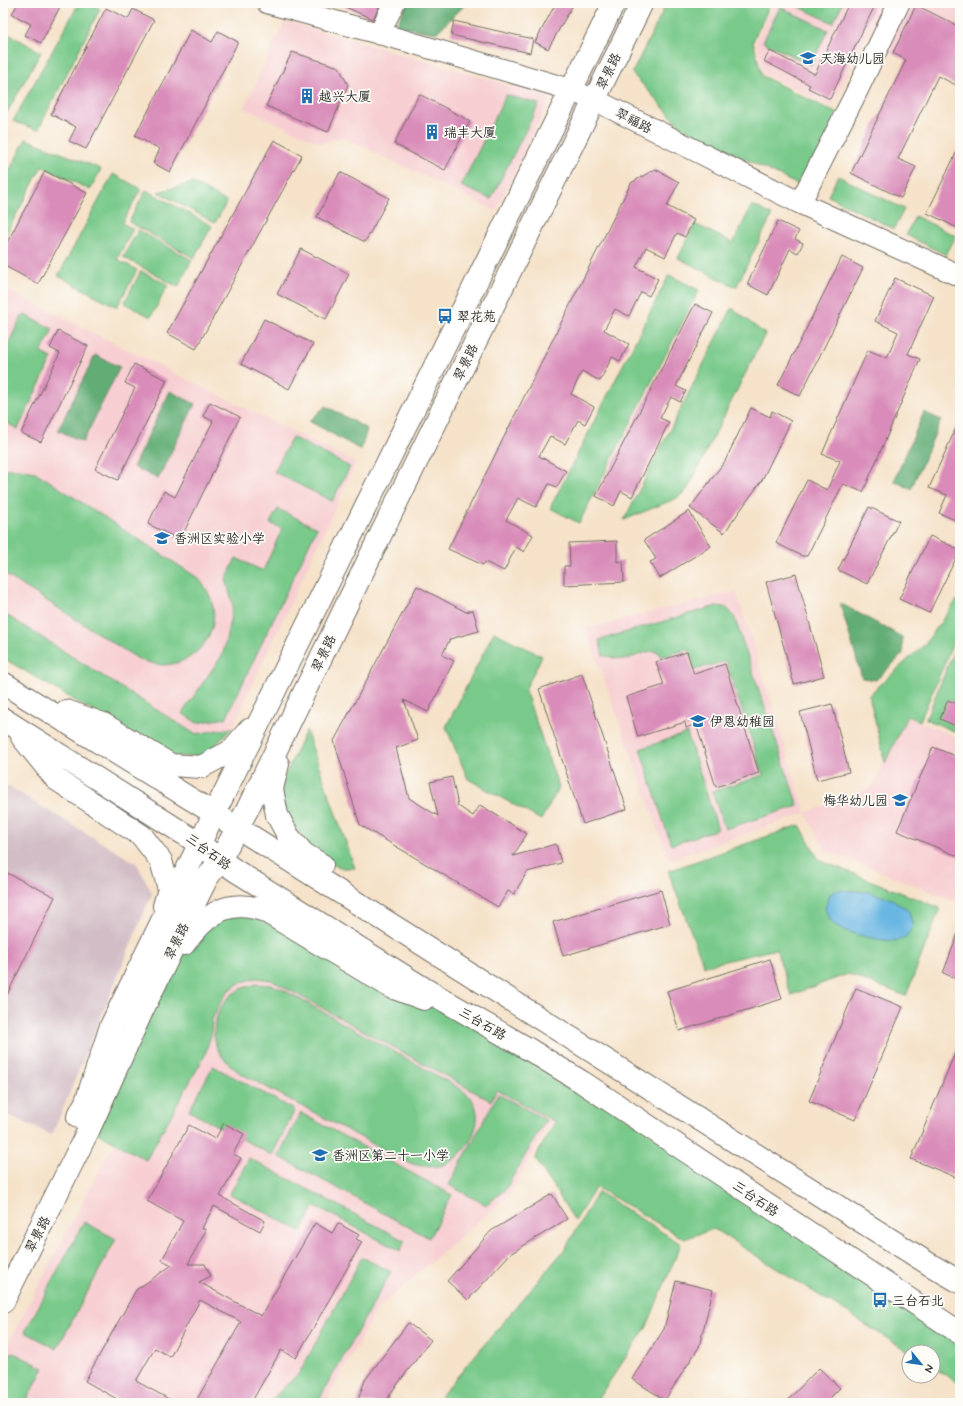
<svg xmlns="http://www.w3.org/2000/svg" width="963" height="1406" font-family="Mynerve,'LXGW WenKai TC',sans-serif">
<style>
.built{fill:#f7cfd2}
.industrial{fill:#d2bdc6}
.green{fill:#78c98a;stroke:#527a5a}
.forest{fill:#62ad76;stroke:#466c50}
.water{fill:#68b6e2;stroke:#4a7086}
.building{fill:#d98cb9}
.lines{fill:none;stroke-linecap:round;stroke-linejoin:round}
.minor-casing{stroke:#726b62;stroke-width:23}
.major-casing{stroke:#726b62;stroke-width:24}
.minor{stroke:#fff;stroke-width:21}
.major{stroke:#fff;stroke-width:22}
.labels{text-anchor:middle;stroke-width:3.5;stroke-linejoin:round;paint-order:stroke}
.poi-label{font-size:13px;fill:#2b2b2b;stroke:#fdfcf7;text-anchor:start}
.street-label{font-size:13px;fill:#2b2b2b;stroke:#fdfcf7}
</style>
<rect width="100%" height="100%" fill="#fdfcf7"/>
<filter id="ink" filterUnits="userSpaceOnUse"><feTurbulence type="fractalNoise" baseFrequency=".025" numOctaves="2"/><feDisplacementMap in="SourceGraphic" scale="8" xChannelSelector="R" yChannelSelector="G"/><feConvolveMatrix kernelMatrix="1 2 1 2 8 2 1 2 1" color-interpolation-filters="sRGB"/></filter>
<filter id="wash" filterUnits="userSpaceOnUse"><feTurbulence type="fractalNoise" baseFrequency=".012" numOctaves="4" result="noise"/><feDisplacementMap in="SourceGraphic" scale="16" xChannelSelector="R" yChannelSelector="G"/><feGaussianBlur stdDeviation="0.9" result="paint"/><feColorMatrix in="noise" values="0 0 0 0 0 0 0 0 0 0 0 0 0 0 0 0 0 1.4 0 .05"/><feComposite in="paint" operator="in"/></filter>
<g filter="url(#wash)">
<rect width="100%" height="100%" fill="#f5e2c9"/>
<path class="built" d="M775 3H883L832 107 764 74 756 42Z
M894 3H960V87L874 45Z
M285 21 551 97 496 211 343 137 320 143 244 108Z
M3 288 356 463 232 728 195 734 3 613Z
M736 591 806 813 872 787 885 763 907 716 960 739V903L825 850 806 813 669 860 586 629Z
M257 951 555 1115 510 1194 377 1309 325 1403H3V1353L190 998Z"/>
<path class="industrial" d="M3 783 137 864 152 893 52 1135 3 1113Z"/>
<path class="green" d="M79 3H90L100 9 38 130 13 121Z
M667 3H771L753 41 762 76 838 114 802 187 681 127 632 73Z
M791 3H843L833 23Z
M780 7 828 30 811 65 763 42Z
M3 31 41 52 5 116H3Z
M506 95 539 104 491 199 461 186Z
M26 139 101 169 90 190 42 166 3 240V183Z
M113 174 141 189 122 223 133 229 117 259 137 270 117 307 58 276Z
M838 176 904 209 894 229 828 196Z
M193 183 227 202 215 223 158 192Z
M146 190 212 226 194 258 129 222Z
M752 205 772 215 736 287 678 258 695 224 733 243Z
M915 216 956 236 946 255 906 235Z
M138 230 192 260 178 287 123 257Z
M141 271 168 285 151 317 124 303Z
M669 275 699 290 579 523 550 508Z
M732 308 765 334 687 490 677 498 624 520Z
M23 314 53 329 41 353 52 358 18 429 3 421V354Z
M292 437 350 467 332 501 274 472Z
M3 469H20L35 472 198 578C221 603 219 637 190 657 183 661 173 665 164 665 156 665 148 662 140 660L3 573Z
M278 509 317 528 226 718 197 723 182 713 223 654 233 606 226 579 236 558 263 571 282 529 270 523Z
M960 596V627L920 721 907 716 885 763 869 695 924 645Z
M716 606C727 606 730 610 735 619L798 806 725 829 712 792 763 775 726 661 695 670 689 649 661 657 658 652C646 649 637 657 626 659 619 660 610 657 603 655L599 640Z
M3 613 195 734 232 728 205 756 170 757 3 658Z
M494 632 542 656 525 690 559 788 541 820 468 779 446 727Z
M960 636V734L926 719Z
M306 730 355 868H339L309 848 284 810 281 784Z
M687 733 718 829 671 845 640 749Z
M800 825 819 860 940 908 906 996 848 974 791 995 776 949 704 966 668 871Z
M237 906 468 1015 960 1334V1384L933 1367V1352H909L714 1229 684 1239 596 1187 575 1221 535 1158 555 1122 497 1090 491 1101 271 980 255 978 240 983 229 990 221 1002 212 1020 211 1035 205 1055 146 1160 90 1129 181 948Z
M257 984 272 985 280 988 461 1089C466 1093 472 1098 475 1105 484 1127 464 1158 443 1165 431 1169 418 1166 407 1162L240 1073C231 1066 222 1059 217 1048 209 1030 218 1004 234 993 241 988 249 986 257 984Z
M213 1066 295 1110 272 1155 189 1111Z
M498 1094 546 1120 505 1190 486 1205 449 1185Z
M301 1113 452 1195 429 1238 278 1156Z
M249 1158 405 1241 400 1251 315 1206 301 1231 230 1194Z
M598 1192 681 1244 647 1326 595 1403H435L565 1249Z
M84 1222 116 1239 57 1349 25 1332Z
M362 1257 391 1272 317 1403H268L300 1372Z
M12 1352 44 1368 25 1403H3V1369Z"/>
<path class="forest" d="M407 3H467L436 33 396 26Z
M95 355 120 367 83 442 58 430Z
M170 391 195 404 158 479 133 467Z
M326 406 367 429 361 450 309 421Z
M924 412 941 420 911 489 894 481Z
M840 603 902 637 903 654 876 680 862 678Z"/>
<path class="water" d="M838 890 869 892 892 899 909 911 913 927C910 930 907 937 903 939 891 945 840 933 832 922 829 919 827 912 825 908L830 894Z"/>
<g id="blocks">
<path class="building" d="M18 3H62L41 43 25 35 31 24 12 14Z
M336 3H381L373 19Z
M556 3H574L548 49 535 42Z
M849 3H876L830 99 808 88 810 85 764 61 770 51 815 74Z
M916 5 960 27V87L938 76 898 159 916 167 901 198 851 173 906 60 893 53Z
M106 8 128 19 133 9 154 20 86 149 69 141 76 127 51 114Z
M454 21 533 39 530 53 451 35Z
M191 30 212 42 218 31 238 42 170 172 153 163 160 149 135 136Z
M292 52 339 67 348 85 328 132 266 106Z
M419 94 470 121 445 170 394 144Z
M274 140 302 155 196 349 167 333Z
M960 145V229L927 213Z
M655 169 679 182 667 206 694 220 685 237 677 233 665 257 646 247 636 267 658 279 649 296 641 292 629 316 615 309 604 330 629 344 620 361 612 357 600 381 582 371 571 394 594 407 585 424 578 420 565 444 550 436 539 456 566 471 557 487 549 484 536 507 518 498 506 520 533 535 524 552 516 547 504 571 485 562 483 565 448 549 631 183Z
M45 171 87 193 38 284 3 265V250Z
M340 172 389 198 365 242 317 217Z
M778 221 799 231 795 239 803 243 798 253 790 249 768 295 747 284Z
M301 249 349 274 326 319 277 294Z
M842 257 863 268 800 396 778 385Z
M895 278 934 296 908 354 920 359 863 492 843 484 807 556H802L776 543 807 480 827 490 840 461 822 454 868 350 887 358 898 332 875 321Z
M695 304 713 313 676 386 686 391 680 402 671 397 660 418 669 422 632 497 621 491 614 506 596 496Z
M264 319 313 344 289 389 241 364Z
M58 331 88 346 41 442 21 433 60 353 50 348Z
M134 364 167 380 118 480 95 469 135 388 125 383Z
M210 402 240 417 180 540 148 524 164 491 175 497 213 421 203 416Z
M751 408 770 417 772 411 791 421 762 480 724 533 690 508 725 461Z
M960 419V522L939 513 947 495 929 488Z
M869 507 899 521 867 584 838 570Z
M689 511 711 546 660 578 650 562 656 559 644 540Z
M930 536 960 550 929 613 899 599Z
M617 541V562L623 561 624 582 564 585V566H570L569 543Z
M796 574 824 676 794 684 766 582Z
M417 586 466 612 473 610 479 631 450 639 442 655 454 661 428 712 404 700 418 740 396 748 409 798 438 816 430 782 452 777 458 806 473 816 480 805 527 834 513 856 556 844 561 863 527 872 514 894 508 891 498 907 360 825 334 741Z
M687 652 694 674 725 664 759 773 716 787 696 724 686 728 685 722 638 737 626 697 664 685 656 662Z
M582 674 627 809 583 824 539 689Z
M948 700 960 705V728L940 719Z
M832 704 849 772 817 780 800 712Z
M933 747 960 758V857L897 831Z
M3 871 55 897 3 1003Z
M661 890 670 924 563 956 553 922Z
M959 931 960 932V980L943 973Z
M770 959 782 999 679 1031 667 991Z
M856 988 903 1007 855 1120 809 1101Z
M960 1041V1179L911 1159Z
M224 1123 244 1134 233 1154 241 1158 220 1196 265 1221 260 1231 214 1206 202 1228 206 1230 188 1264H205L211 1276 199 1282 261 1316 315 1223 332 1233 338 1223 359 1235 356 1239 362 1242 296 1358 281 1350 251 1403H195L241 1322 200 1300 170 1357 155 1348 136 1381 176 1403H124L85 1381 136 1290 172 1265 162 1260 183 1221 147 1201 189 1125 215 1139Z
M552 1194 567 1219 510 1254 468 1300 447 1281 491 1231Z
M676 1281 713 1290 699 1347 665 1400 632 1379 664 1329Z
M408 1323 431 1340 390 1394 387 1403H357L365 1380Z
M819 1368 840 1388 825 1403H785Z"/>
</g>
</g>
<g filter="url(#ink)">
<use href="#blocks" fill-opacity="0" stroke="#726b62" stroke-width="1"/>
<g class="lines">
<defs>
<path id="minor" d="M268 3 406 41 565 88 595 100 800 203 960 276
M379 34 394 3
M800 203 854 97 899 3"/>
<path id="major" d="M3 683 254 838 929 1264 960 1282
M66 711 103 724 171 765 201 767 231 751 249 730
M3 719 200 844 220 860 236 871 428 991 530 1050 582 1082 960 1333
M22 737 56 779 142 836 161 861 169 889 164 906
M278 764 272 789 277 815 289 837 304 854 322 865
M184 944C206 915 227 897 265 911L391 987 424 999
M78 1117 86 1102 111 1026 214 814 614 3
M3 1302 89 1129 142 1011 202 888 207 878 220 860 247 810 382 532 642 3"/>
</defs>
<use href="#minor" class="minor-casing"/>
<use href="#major" class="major-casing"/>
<use href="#minor" class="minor"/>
<use href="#major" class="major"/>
</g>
</g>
<defs>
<symbol id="school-bare" viewBox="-9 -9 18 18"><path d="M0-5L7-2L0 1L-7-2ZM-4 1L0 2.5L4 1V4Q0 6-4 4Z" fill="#1f6fb2" stroke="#fdfcf7" stroke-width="2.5" paint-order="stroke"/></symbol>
<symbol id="building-bare" viewBox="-9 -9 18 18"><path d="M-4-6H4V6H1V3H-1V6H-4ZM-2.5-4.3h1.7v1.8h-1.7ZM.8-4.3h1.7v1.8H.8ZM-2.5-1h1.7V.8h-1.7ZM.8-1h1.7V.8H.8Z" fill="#1f6fb2" stroke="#fdfcf7" stroke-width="2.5" paint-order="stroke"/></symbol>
<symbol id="bus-bare" viewBox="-9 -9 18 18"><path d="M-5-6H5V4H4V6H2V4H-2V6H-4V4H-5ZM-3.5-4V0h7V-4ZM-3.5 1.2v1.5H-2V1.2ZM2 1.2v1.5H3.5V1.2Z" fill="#1f6fb2" stroke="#fdfcf7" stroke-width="2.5" paint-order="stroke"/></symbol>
</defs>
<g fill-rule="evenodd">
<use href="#school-bare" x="797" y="47" width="22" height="22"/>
<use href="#building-bare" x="296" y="85" width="22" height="22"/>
<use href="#building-bare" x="421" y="121" width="22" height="22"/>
<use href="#bus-bare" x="434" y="305" width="22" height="22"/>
<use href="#school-bare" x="151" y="527" width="22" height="22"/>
<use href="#school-bare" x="687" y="710" width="22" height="22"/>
<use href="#school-bare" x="889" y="789" width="22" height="22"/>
<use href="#school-bare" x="309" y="1144" width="22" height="22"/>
<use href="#bus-bare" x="869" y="1289" width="22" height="22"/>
</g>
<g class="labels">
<g class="poi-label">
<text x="820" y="63">天海幼儿园</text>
<text x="319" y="101">越兴大厦</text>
<text x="444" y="137">瑞丰大厦</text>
<text x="457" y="321">翠花苑</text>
<text x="174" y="543">香洲区实验小学</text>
<text x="710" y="726">伊恩幼稚园</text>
<text x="888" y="805" text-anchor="end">梅华幼儿园</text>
<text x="332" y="1160">香洲区第二十一小学</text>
<text x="892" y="1305">三台石北</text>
</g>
<g class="street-label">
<text transform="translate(608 71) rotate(-64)" y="5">翠景路</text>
<text transform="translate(634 120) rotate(27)" y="5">翠福路</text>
<text transform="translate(465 362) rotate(-64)" y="5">翠景路</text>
<text transform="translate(323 653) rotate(-64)" y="5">翠景路</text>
<text transform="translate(209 851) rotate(36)" y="5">三台石路</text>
<text transform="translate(176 941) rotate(-64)" y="5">翠景路</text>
<text transform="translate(483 1023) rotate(30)" y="5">三台石路</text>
<text transform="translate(756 1198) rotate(34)" y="5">三台石路</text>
<text transform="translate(37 1234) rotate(-63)" y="5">翠景路</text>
</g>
</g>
<rect width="963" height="1406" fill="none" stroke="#fdfcf7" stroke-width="16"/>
<g transform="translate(921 1364) rotate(119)"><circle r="19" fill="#fdfcf7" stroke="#a9a8a5"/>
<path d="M0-3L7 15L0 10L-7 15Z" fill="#1f6fb2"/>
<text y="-6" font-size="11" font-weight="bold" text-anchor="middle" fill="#2b2b2b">N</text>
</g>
</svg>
